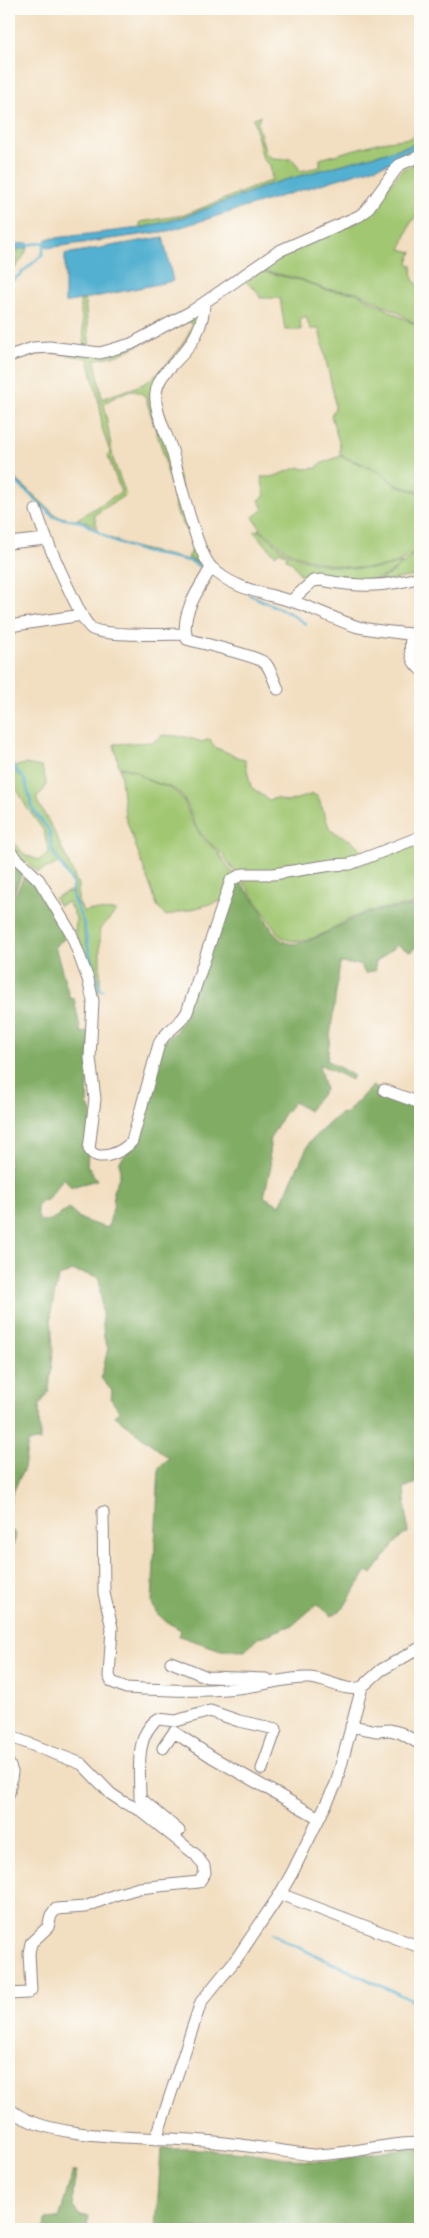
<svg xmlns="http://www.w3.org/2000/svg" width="429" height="2238" font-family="'Indie Flower',sans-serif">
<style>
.green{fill:#a1c772;stroke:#627456;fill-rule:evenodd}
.forest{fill:#80ac64;stroke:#516750}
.water{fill:#52b0d0;stroke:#3a6986}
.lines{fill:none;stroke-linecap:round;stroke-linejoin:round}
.stream{stroke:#52b0d0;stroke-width:2.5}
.minor-casing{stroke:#8a807e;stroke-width:13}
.minor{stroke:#fff;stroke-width:11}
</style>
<rect width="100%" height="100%" fill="#fdfcf7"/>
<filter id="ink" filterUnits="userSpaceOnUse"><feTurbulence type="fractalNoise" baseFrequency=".02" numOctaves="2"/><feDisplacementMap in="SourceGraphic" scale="10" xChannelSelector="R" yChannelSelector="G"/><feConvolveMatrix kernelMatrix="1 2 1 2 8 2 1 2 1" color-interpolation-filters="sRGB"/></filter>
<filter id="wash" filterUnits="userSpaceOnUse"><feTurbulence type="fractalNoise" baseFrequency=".0096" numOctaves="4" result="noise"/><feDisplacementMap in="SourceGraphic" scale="20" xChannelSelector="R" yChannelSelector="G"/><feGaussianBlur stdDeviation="1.12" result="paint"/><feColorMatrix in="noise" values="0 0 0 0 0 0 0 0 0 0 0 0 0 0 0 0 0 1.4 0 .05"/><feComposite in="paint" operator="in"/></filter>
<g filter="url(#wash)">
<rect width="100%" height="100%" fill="#f2dec0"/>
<path class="green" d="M261 116 257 123 266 153 273 159C290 161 292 153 300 171L320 167V159L381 142 410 138 418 133 420 143 274 183 182 218 140 228V222L184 215 272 180 270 165 263 159 253 118Z
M420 162V211L410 224 401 249 412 252 408 263 412 266 413 280 420 286V326L412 322 398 312 357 292 324 289 303 280 261 270 279 255 356 223 403 169Z
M28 248 22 259 9 275V272L19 252 9 253V250Z
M260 271 303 281 324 290 356 293 420 327V492L396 485 380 471 340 455V446L331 415 335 408 334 396 319 329H310L306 316 300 319 301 330H285L280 298H260L257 291 246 282Z
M85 300 90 350 85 349 80 301Z
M196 314 200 317 199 321 153 389 204 564 188 558 193 548 188 533 177 513 163 452 145 396C131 385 118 396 104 403L113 459 125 492V495L94 515 98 529 88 522 77 519 121 492 108 456 110 452 102 428 100 407 88 358 49 352 9 361 36 350 91 355ZM188 321 192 324C189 342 160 376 143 384 130 390 115 393 102 399L95 360 118 355Z
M340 456 380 472 396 486 420 493V551C408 555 399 564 385 567 359 572 313 563 290 552 278 546 270 534 258 529L260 528 253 517 263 510 259 500 265 496 261 477H272L299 467 304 469 317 468 320 464Z
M9 473 57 516 87 523 103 535 129 546 197 562 205 570 190 561 144 551 115 542 82 522 55 516Z
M257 530C269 535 277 547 288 553 320 568 368 573 402 563 380 589 335 581 305 582L292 562 286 559 287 555 280 551 275 555 254 532Z
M420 552V575L369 584 389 575 412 556Z
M163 735 187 737 202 742 210 739 214 747 245 760 251 787 269 800 276 798 287 802 313 794 318 797 330 830 352 841 369 857 238 875C230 868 227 859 219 851 210 843 199 834 194 822 189 811 188 801 178 792 169 785 159 785 149 780 137 775 135 767 119 767L114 744 153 742Z
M25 764 42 767C45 781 51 787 37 796V801L53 829 78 884V902L84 912 88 910 117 911 100 929V988L85 935C86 917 69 902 74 883L53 850 50 830 34 811 25 780 13 767Z
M12 768 24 780 33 812 48 830 52 851 59 863 38 872 9 849V837L25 855 39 860 49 853 44 831 27 808 18 791 9 783V772Z
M120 768 136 771 149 781 168 787 177 793 184 801 192 822 202 837 218 852 230 870 237 876 222 901 166 916 157 905 125 816Z
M420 842V903C402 907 375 908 358 915 336 924 303 953 280 936L241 878 358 865C379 860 399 849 420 842Z
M70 891C75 904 85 922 84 935L99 989 98 993 91 986 84 962 85 954 75 933 76 918 68 902 59 906 54 898Z"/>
<path class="forest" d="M9 858 23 871 9 905Z
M26 872 35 881 68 936 55 946 70 999 74 998 81 1033 90 1031 87 1105 92 1112 87 1165 97 1180 71 1187 64 1178 47 1200 41 1201C37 1206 36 1209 38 1216 42 1230 62 1213 69 1208 77 1221 95 1224 108 1228L114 1204 113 1191 120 1175V1161L138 1139 163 1042 176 1032 231 891 238 879C245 888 251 895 257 904 266 915 272 939 288 943 307 948 342 923 359 916 376 909 402 908 420 905V944L410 952 397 945 375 963 376 970 365 974 361 965 340 963 327 1060 354 1076 351 1080 319 1064 325 1090 308 1111 294 1102 283 1115 271 1137 269 1153 271 1166 264 1197 280 1205 310 1141 339 1114 346 1113 372 1086 395 1098 420 1106V1481L404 1488 408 1533 399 1538 372 1574 367 1571 344 1607 332 1616 317 1604 293 1625 258 1638 245 1651 221 1650 179 1636 181 1630C167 1622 157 1619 152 1603L159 1467 169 1458 115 1416 119 1411 111 1399 112 1391 101 1378 108 1348 104 1338 99 1277 73 1271 58 1277 51 1313 53 1352 49 1391 39 1406 40 1441 28 1442 24 1468 11 1497 9 1511V908Z
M9 1527 16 1535 9 1560Z
M161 2149H200L246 2152 306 2161H328L390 2151 420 2149V2229H156Z
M73 2171H77C74 2185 69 2203 79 2216H89L87 2226 101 2229H44L45 2220 59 2219Z"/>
<path class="water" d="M420 143 419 154 168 231 47 248 46 239 140 228 182 218 274 183Z
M163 237 173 281 65 303V254Z
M28 243V248L9 250V245Z"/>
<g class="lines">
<path class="stream" d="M25 245 49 242
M9 284 42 255 45 243
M9 475 54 517 82 522 115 542 144 552 190 561 205 570
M250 595 289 613 306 624
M9 761 25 780 34 811 49 830 52 851 73 884C68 901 82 912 85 928 89 948 92 969 100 989L103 990
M273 1933 285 1941 420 2004"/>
</g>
</g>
<g filter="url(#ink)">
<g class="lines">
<defs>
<path id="minor" d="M204 303C204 324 193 344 178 359 168 370 158 377 156 393 153 411 170 439 174 458 179 480 198 555 212 568 233 589 264 593 291 601 314 608 336 620 358 627 376 631 393 632 411 634
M9 356 33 348 49 347 100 353 131 344 192 311 279 251 359 216 366 211 399 165 420 156
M36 510C46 541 59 569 73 598 78 607 83 621 91 628 103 637 168 634 186 634
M9 543 46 539
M211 568C200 587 179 615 187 639 200 643 261 657 266 664 271 670 274 681 278 689
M291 601 313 581 321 580C358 587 383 588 420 577
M9 626 82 615
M420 634H411C410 648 409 660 420 669
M9 851 39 880 71 933 88 979 93 1001 90 1058 95 1099 89 1149C97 1164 124 1152 132 1141L159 1044C165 1030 180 1026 187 1012L231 880 243 874H273L332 865 350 864 420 837
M384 1090 420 1103
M103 1512 104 1593 112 1628 109 1676 112 1682 126 1688C163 1690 200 1692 237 1688 262 1686 285 1677 310 1678 327 1679 346 1693 362 1687
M171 1662 207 1677 266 1679
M351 1726 377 1731 390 1730 401 1733 420 1744
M9 1736 82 1764 111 1794 123 1802 140 1810 196 1855 204 1866 205 1873 199 1882 139 1888 115 1895 85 1907 56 1909 51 1915 48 1927 31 1943 29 1953 31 1990 28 1993 9 1994
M163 1748 174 1732 212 1757 319 1818
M9 1764 12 1772 9 1793
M179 1831 140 1798C140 1773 134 1735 158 1719L176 1721 210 1711 239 1721 276 1729 262 1769
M280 1894 420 1947
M9 2108C41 2140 145 2137 191 2140 231 2142 272 2150 312 2155 349 2155 384 2143 420 2143
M156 2139 201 2002 237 1958 280 1894 292 1873 336 1784 362 1687 381 1670 420 1648"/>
</defs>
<use href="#minor" class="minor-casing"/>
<use href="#minor" class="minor"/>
</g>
</g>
<rect width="429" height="2238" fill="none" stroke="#fdfcf7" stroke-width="30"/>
</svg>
